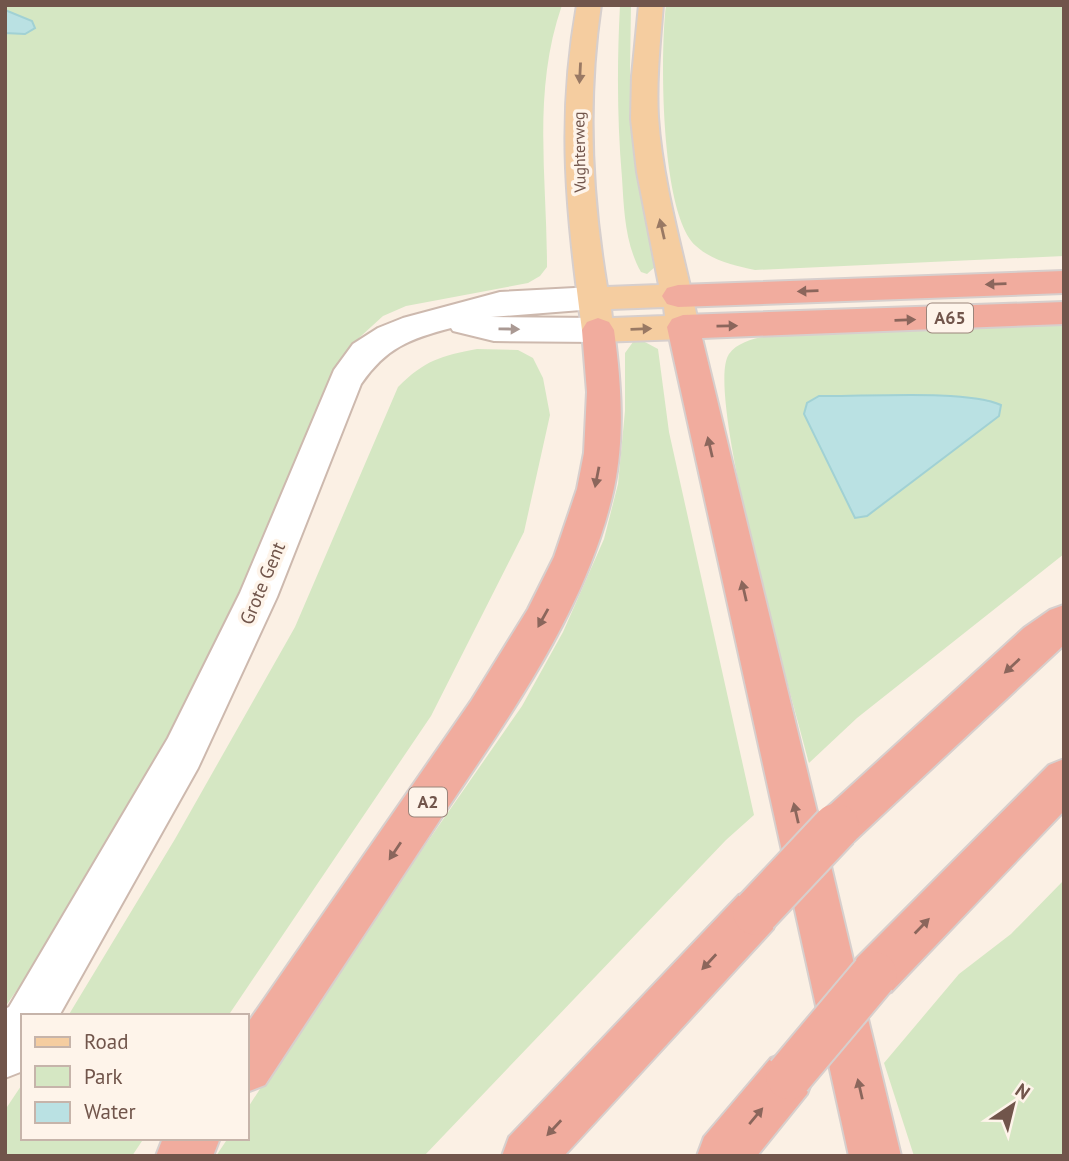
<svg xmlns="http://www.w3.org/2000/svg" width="1069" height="1161" font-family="'PT Sans',sans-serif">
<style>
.green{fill:#d5e7c3;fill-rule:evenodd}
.water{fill:#bae1e3;stroke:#a1d1d4;stroke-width:2}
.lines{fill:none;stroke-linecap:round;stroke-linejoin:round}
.minor-casing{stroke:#cdb9ae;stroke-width:4}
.major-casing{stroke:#d7cfcd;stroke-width:4}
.highway-casing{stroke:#d7cfcd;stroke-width:4}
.minor{fill:#fff;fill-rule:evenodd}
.major{fill:#f5cda0;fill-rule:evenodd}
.highway{fill:#f1ac9e;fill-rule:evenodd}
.highway-bridge-casing{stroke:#d7cfcd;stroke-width:50;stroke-linecap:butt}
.highway-bridge{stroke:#f1ac9e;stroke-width:46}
.oneway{fill:#997964}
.oneway2{fill:#8b665c}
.oneway3{fill:#aa9993}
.labels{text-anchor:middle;stroke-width:7;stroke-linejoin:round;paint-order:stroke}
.far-street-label{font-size:16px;fill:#71554b;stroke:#fef4ea}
.shield{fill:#fef4ea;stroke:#9b857b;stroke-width:2}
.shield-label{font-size:18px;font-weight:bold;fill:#71554b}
.street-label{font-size:19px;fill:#71554b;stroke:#fef4ea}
</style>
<rect width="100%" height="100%" fill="#fbf0e4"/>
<path class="green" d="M5 5H562C532 91 547 178 547 267L540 276 528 283 406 306 383 316 360 337 343 360 284 512 178 723 96 878 5 1007V33L25 34 13 13 5 10Z
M620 5H631L630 72 633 141 656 266 647 274 641 272C625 244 624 210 622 178 617 120 617 63 620 5Z
M666 5H1064V256L755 270C735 266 711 260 696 246 660 215 660 52 666 5Z
M1064 322V554L857 718 809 763C794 704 703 391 729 354 738 341 758 338 771 335ZM819 396 938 397 990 400 855 518 804 414 807 403Z
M643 341 658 349 669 432 754 815 726 840 424 1156H216L228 1138H247V1109L316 1002 522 706 563 632 604 539 618 484 625 411V353L633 342Z
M477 349 518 350 533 358 543 378 550 415 524 532 431 716 228 1016H68L175 839 295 627 398 387C425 360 441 356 477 349Z
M1064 880V1156H914L884 1063 959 974 1011 934Z
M23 1083V1138H144L132 1156H5V1110Z"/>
<path class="water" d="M5 10 32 21 35 28 25 34 5 33Z
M819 396C861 397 967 389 1001 405L999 416 867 516 855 518 804 414 807 403Z"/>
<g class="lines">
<defs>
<path id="minor" d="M594 287 605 290 610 298 605 306 594 309 491 317 598 318 609 322 614 330 609 338 598 342 494 341 453 331 451 328C409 339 386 348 361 384L277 597 198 768 59 1016H23V1071L5 1078V1009L9 1007 168 738 240 593 334 370 353 344 378 328 403 318 500 292Z"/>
<path id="major" d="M577 5H601C587 100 591 192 607 287L659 285 637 172 631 119 632 76 639 5H663C660 42 656 80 658 117 663 188 685 258 699 327L694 335 683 339 598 342 587 338 582 330C567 214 556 123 577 5ZM664 307 665 316 612 318 611 309Z"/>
<path id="highway" d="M1064 271V293L678 307 667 304 662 296 667 288 678 285Z
M1064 302V324L702 338 818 816 1024 628 1050 610 1064 605V645L852 843 836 849 826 845 854 964 857 958 1049 765 1064 759V811L891 992 874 999 862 994 901 1156H849L667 327 672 319 683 315Z
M598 318 609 322 614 330C621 383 625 435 614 488 588 608 510 715 443 815 384 905 324 995 265 1085L247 1092V1024L471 701 528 609 554 557 577 489 584 453 587 392 582 330 587 322Z
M756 889 773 895 779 912 773 929 564 1156H502L509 1137 739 895Z
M789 1051 807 1058 814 1076 807 1094 757 1156H697L704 1137 771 1058Z
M163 1138H220L213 1156H156Z"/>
</defs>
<use href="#minor" class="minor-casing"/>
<use href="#major" class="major-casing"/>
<use href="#highway" class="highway-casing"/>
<use href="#minor" class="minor"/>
<use href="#major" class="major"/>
<use href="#highway" class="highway"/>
<defs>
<path id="highway-bridge" d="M756 912 836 827
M789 1076 874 975"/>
</defs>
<use href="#highway-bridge" class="highway-bridge-casing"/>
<use href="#highway-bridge" class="highway-bridge"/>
</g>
<defs><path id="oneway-solid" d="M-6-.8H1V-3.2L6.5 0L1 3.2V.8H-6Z" transform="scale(1.75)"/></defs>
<g class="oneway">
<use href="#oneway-solid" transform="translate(580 73) rotate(93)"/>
<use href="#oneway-solid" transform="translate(662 229) rotate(-103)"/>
<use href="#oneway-solid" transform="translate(641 329) rotate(-2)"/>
</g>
<g class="oneway2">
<use href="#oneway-solid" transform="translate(996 284) rotate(178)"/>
<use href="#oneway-solid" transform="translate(808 291) rotate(178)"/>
<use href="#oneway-solid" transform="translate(905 320) rotate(-2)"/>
<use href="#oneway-solid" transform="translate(727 326) rotate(-1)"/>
<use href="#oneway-solid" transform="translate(710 447) rotate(-103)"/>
<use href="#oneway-solid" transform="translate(597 477) rotate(101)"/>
<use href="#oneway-solid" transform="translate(744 591) rotate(-103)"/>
<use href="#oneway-solid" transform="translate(543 618) rotate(119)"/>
<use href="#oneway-solid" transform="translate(1012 666) rotate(137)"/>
<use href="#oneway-solid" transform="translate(796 813) rotate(-103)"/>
<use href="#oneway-solid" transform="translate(395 851) rotate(124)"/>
<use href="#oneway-solid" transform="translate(922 926) rotate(-46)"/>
<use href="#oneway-solid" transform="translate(709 962) rotate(133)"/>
<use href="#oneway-solid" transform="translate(860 1089) rotate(-103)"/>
<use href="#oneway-solid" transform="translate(756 1116) rotate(-50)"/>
<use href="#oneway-solid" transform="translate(554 1128) rotate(133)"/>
</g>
<use class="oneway3" href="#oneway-solid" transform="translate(509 329) rotate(1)"/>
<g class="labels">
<g class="far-street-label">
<text transform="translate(579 152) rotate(-91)" y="6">Vughterweg</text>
</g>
<g class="shield">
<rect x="927" y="303.5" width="46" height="29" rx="5"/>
<rect x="409" y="787.5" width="38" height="29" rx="5"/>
</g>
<g class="shield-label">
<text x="950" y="324">A65</text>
<text x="428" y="808">A2</text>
</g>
<g class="street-label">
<text transform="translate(262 583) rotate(-67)" y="7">Grote Gent</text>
</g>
</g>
<rect width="1069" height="1161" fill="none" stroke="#71554b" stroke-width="14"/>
<rect x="21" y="1014" width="228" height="126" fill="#fef4ea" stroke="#c6b4aa" stroke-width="2"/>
<rect x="35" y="1037" width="35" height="10" fill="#f5cda0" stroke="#c6b4aa" stroke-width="2"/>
<text x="84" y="1049" font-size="21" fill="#71554b">Road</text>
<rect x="35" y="1066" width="35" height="21" fill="#d5e7c3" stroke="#c6b4aa" stroke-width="2"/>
<text x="84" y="1084" font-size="21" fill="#71554b">Park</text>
<rect x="35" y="1102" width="35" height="21" fill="#bae1e3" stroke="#c6b4aa" stroke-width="2"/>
<text x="84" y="1119" font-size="21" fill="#71554b">Water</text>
<g transform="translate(1013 1105) rotate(35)" stroke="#fef4ea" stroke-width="5" paint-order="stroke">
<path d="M0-5L12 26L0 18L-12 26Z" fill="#71554b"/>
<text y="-10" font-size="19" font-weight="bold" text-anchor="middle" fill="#71554b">N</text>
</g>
</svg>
